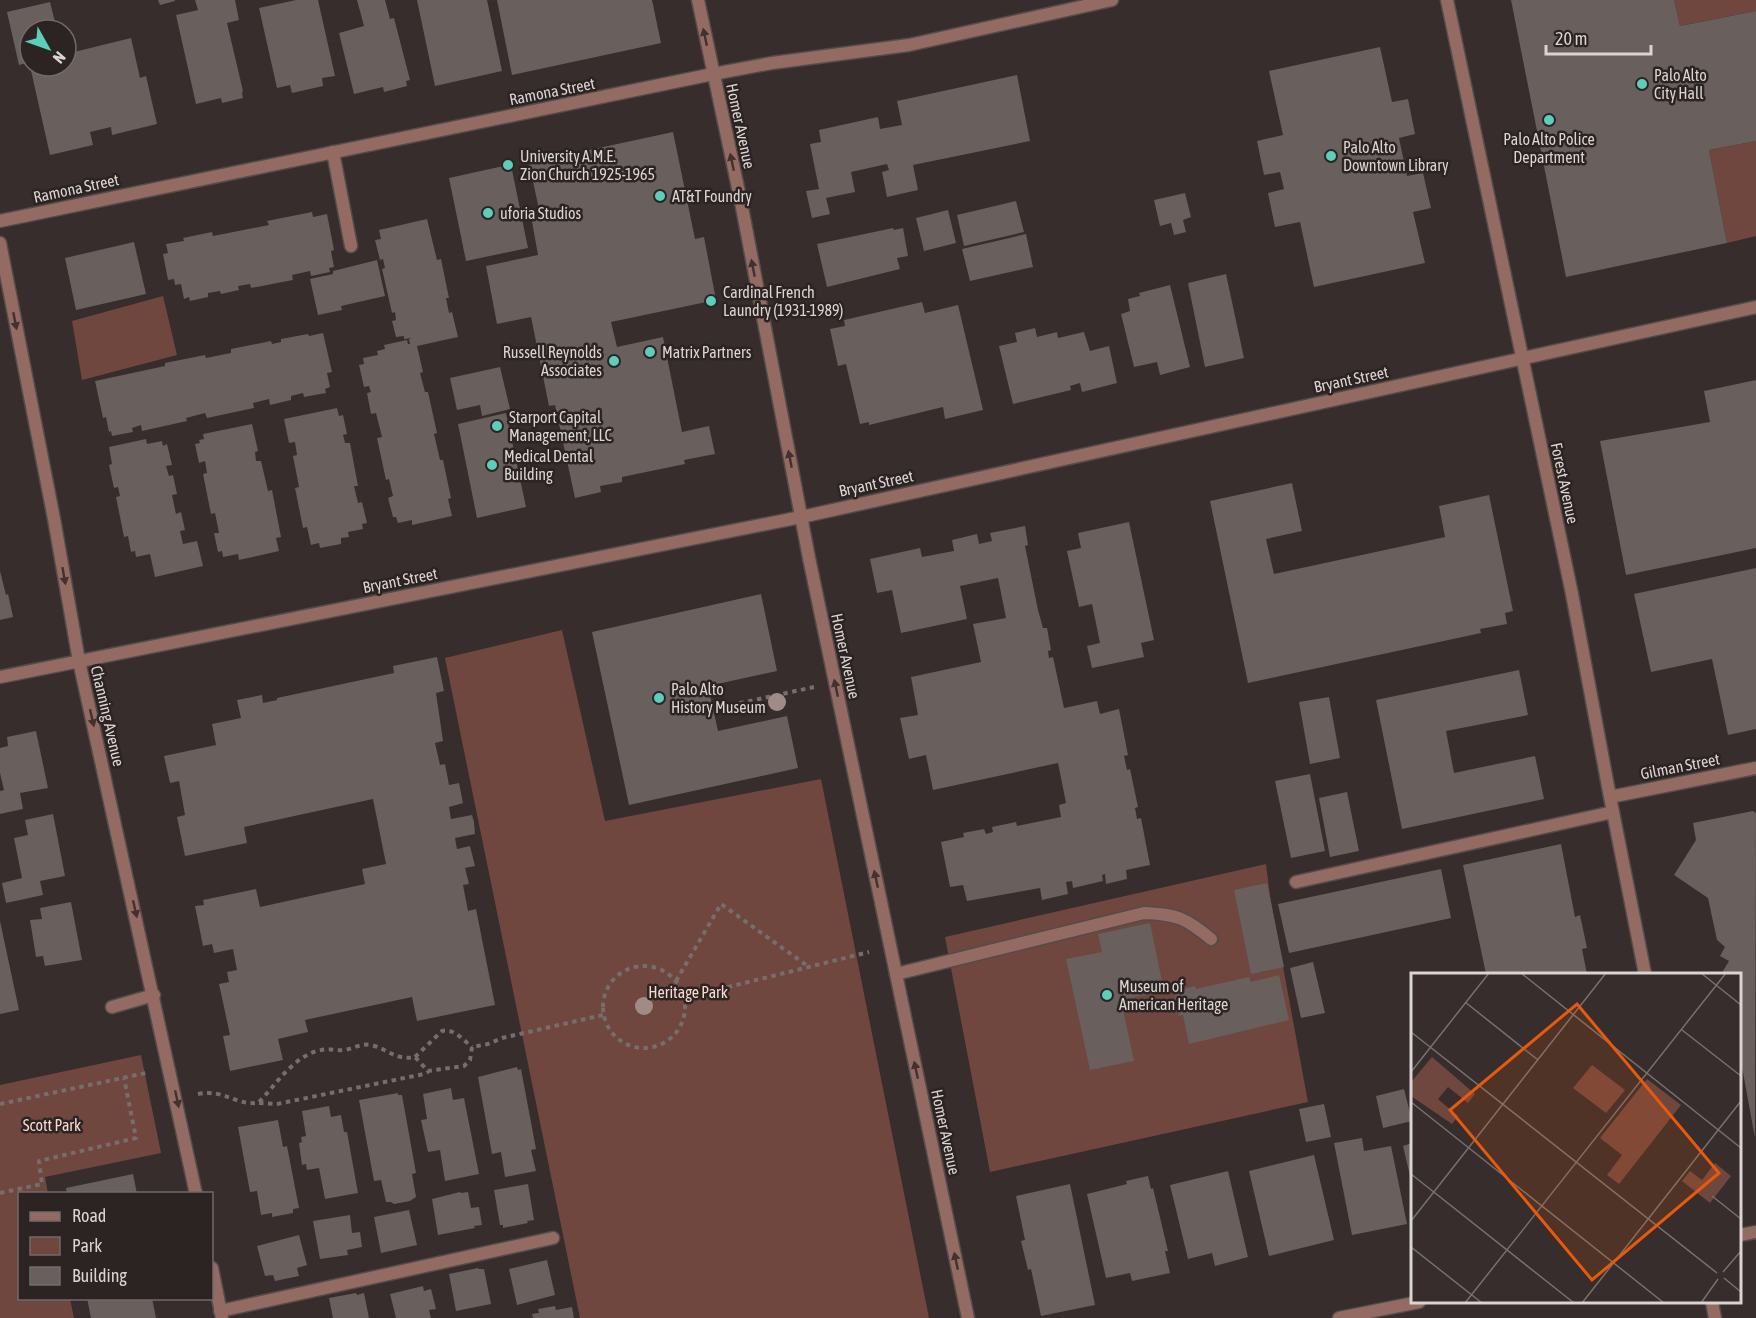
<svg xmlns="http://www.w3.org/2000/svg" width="1756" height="1318" font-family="'Asap Condensed',sans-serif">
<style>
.green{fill:#70473e}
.building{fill:#695f5d}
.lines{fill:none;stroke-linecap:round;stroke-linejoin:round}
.service-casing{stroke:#544b4a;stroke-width:15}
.minor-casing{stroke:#544b4a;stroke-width:15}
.tertiary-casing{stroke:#544b4a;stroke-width:15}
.path{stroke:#756e6d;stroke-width:4;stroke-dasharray:4.5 4.5;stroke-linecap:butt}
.service{stroke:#946b62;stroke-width:12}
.minor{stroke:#946b62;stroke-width:12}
.tertiary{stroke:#946b62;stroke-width:12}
.tree{fill:#a18b87}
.oneway{fill:#41322f}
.poi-dot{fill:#5bcebc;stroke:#2c2422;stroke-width:2}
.labels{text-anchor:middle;stroke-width:5;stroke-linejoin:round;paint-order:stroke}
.poi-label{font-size:16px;fill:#dad4d3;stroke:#2c2422;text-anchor:start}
.street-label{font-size:16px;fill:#dad4d3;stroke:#2c2422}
.park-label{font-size:16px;fill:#f8d8d1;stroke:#2c2422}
.inset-road{fill:none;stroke:#78706f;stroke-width:1.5}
.view{fill:#e8590c;fill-opacity:0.15;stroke:#e8590c;stroke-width:3}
.inset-edge{fill:none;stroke:#dad4d3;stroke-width:3}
</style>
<rect width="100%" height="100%" fill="#362d2c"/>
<path class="green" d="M1674 0H1756V11L1680 26Z
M1756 141V236L1727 243 1709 150Z
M163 296 177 355 82 380 72 321Z
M562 630 605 821 821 779 929 1318H580L445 658Z
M1266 864 1270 896 1308 1102 990 1172 945 937Z
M141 1055 161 1153 45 1177 48 1193 20 1194V1298L70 1299 74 1318H0V1085Z"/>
<path class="building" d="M158 0H175V1L160 5Z
M195 0H235L239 20 227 23 243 91 242 92 243 98 222 103 221 98 196 104 176 15 198 10Z
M296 0H318L335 76 322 78 323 86 292 93 290 85 277 88 259 8Z
M357 0H385L390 19 394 18 410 80 406 81 407 86 384 92 383 87 354 94 339 33 364 26Z
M417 0H487L502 71 435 86Z
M497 0H652L661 43 512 75Z
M1511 0H1674L1680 26 1756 11V141L1709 150 1727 243 1566 277Z
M50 2 57 30H30V62L19 65 7 12Z
M131 38 140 78 146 76 157 124 112 135 111 127 90 132 93 145 50 155 30 66H66V54Z
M1380 47 1392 102 1408 99 1415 134 1399 138 1407 176 1423 173 1431 208 1413 212 1425 263 1314 287 1300 222 1275 227 1268 193 1284 189 1280 172 1264 175 1257 141 1283 135 1269 71Z
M1017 75 1030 141 913 165 918 190 887 197 882 172 889 170 887 164 851 172 855 192 826 198 830 214 812 218 806 191 819 189 810 144 821 142 819 130 878 117 880 129 902 125 897 101Z
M673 132 695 239 704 237 716 300 611 322 617 347 663 337 682 432 709 426 715 454 684 460 685 464 622 477V482L600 486 601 492 575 498 555 405 549 406 531 317 497 324 486 266 538 255 531 216 540 214 529 163Z
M508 165H511L528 248 466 261 449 178Z
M1185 193 1191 217 1183 220 1186 232 1174 235 1171 223 1160 226 1154 200Z
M1016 201 1024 232 964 246 957 215Z
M948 210 956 243 924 251 916 218Z
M312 212 313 217 327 214 334 250 331 251 334 267 329 268 330 272 311 276 310 271 292 275 293 280 251 288 250 284 238 286 239 290 221 294 220 291 208 293V297L190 301 189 297 184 299 181 284 175 285 174 279 168 280 163 254 168 253 166 244 184 241 183 238 212 232 213 236 269 225 267 221Z
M427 219 437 260 441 259 449 298H446L449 313 452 312 458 337 417 346 423 372 420 373 425 392H428L437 433 434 434 440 460H443L451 498 448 499 452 516 412 525V520L398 523 396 517H393L388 498 393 496 389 479 386 480 377 438 382 437 376 413 371 414 367 393 371 392 369 386 364 387 359 365 364 364 363 358 378 355 377 351 385 349 384 345 407 340 408 344H410L409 339 412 338 404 339V336L396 337 392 321 396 320 395 312 392 313 382 269 385 268 383 259 380 260 375 240 381 239 379 230Z
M893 228 894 230 903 228 908 256 897 258 900 269 827 287 817 244Z
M1026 234 1033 267 970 281 962 249Z
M134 242 146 294 76 310 65 258Z
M377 260 385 296 341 306 342 310 318 315 310 279 333 274V271Z
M1226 274 1244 358 1205 367 1188 283Z
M1170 285 1190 367 1160 375 1157 362 1134 367 1121 314 1130 311 1128 299 1140 296 1139 293Z
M922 302 925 313 958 305 983 410 945 419 943 407 869 425V422L860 424 846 364 838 366 830 329 845 326 844 320Z
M1035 328 1037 337 1057 332 1058 338 1084 332 1090 351 1109 346 1117 383 1082 392 1080 383 1070 386 1071 390 1013 404 999 346 1017 342 1015 333Z
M323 333 332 372 327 373 330 387 325 389 326 393 304 397 303 393 291 396V400L270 405 269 399 253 403 254 408 207 418 205 413 186 418 187 421 142 431 141 425 132 428 133 432 112 436 111 431 109 432 106 417 103 418 95 381 165 366V363L205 355 206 358 231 353V349L271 341 272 344 281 342V339L308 334 309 336Z
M500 367 510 409 482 416 480 405 457 410 450 378Z
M1756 380V548L1626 575 1600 441 1710 422 1704 391Z
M337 408 339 416 343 415 347 434 343 435 345 443H350L358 486H354L358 503 362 502 367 523 362 524 363 529 348 532 349 537 341 538V544L320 548 319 543 311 545 307 527 303 528 295 488 299 487 293 456 297 455 295 442 289 443 284 419Z
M506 413 526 507 477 518 458 424Z
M252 424 258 451 255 452 256 461H261L268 491 272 490 281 537 276 538 279 551 239 560 238 554 223 557 222 551 218 552 214 533H219L215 513 211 514 203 474 207 473 205 461 199 463 195 444 200 443 199 440 204 439 203 434Z
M146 439 147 444 162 441 163 446 167 444 172 465 166 466 169 476 173 475 177 494 172 495 176 514 181 512 185 530 180 531 183 544 197 541 203 566 155 577 150 554 136 557 135 551 131 552 128 536 124 537 116 497 120 496 118 487 114 488 109 465 112 464 109 447Z
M1292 483 1302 531 1266 539 1274 574 1445 537 1439 506 1489 495 1513 611 1505 613 1507 624 1480 629 1481 633 1248 683 1210 501Z
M1129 522 1154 640 1141 643 1144 657 1092 668 1087 646 1100 643 1092 604 1079 607 1067 551 1081 548 1078 533Z
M1025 526 1028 545 1025 546 1038 610 1043 628H1047L1051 650 1048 651 1049 658 1053 657 1064 708 1097 701 1100 714 1119 709 1128 755 1124 756 1127 770 1130 769 1138 807 1135 808 1137 819 1141 818 1150 865 1126 870 1127 879 1106 884 1105 874 1102 875 1103 881 1073 888 1072 881 1066 882 1068 894 1042 900 1040 888 967 901 963 885 950 887 941 842 964 837 963 833 984 829 986 834 993 832 992 827 1016 822 1017 826 1061 817 1059 805 1066 803 1058 763 933 790 926 755 909 759 900 718 918 715 911 677 981 662 973 624 1006 618 998 578 960 586 967 619 901 633 892 590 877 593 870 559 920 548 922 557 954 551 952 540 977 534 979 544 992 541 990 533Z
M1756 568V729L1728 735 1712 659 1651 672 1634 594Z
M0 571 6 595 8 594 13 617 0 620Z
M761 594 777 671 708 686 718 731 787 716 798 768 629 805 592 632Z
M437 657 444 691 436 693 443 741 435 743 440 765 445 764 449 785 459 783 463 803 449 807 451 819 472 815 474 822 475 834 455 838 457 849 470 846 475 866 465 868 469 884 463 885 468 911 476 909 495 1005 417 1021 412 997 305 1020 308 1032 278 1039 283 1060 230 1071 223 1036 230 1035 219 984 229 982 227 972 237 970 233 949 214 953 212 944 203 946 195 906 204 905 203 900 256 889 260 907 365 884 362 869 386 864 373 799 244 827 247 843 185 856 177 817 185 815 179 781 170 783 164 756 216 745 212 724 241 718 237 700 262 695 263 703 277 700V698L394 673 393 666Z
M1519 670 1528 715 1446 731 1454 773 1535 756 1544 799 1402 829 1376 700Z
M1329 697 1340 758 1310 764 1299 702Z
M36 731 48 788 20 793 23 809 0 814V791L4 790 0 773V748L8 746 7 737Z
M1310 774 1325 851 1291 858 1275 781Z
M1347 792 1359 851 1330 857 1319 798Z
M1753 811 1756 813 1755 1138 1740 1056V974H1724L1723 971 1729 961 1720 956 1725 947 1717 940 1708 898 1674 875 1696 840 1693 823Z
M53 814 65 876 40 881 43 895 6 903 2 883 22 878 14 838 28 835 25 820Z
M1561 844 1575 917 1580 915 1587 948 1582 949 1587 974H1486L1463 865Z
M1441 869 1451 918 1289 953 1278 904Z
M1267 883 1284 967 1251 974 1234 890Z
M71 902 82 960 45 966 43 956 36 957 30 920 42 919 40 908Z
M0 921 19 1010 0 1014Z
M1150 923 1164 991 1121 1000 1134 1061 1090 1070 1066 959 1102 952 1098 934Z
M1313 962 1325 1013 1301 1018 1290 968Z
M1279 975 1289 1020 1189 1044 1183 1015 1179 1016 1174 991 1195 986 1196 989 1249 977 1251 982Z
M517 1067 518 1070 521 1069 536 1149 531 1150 536 1171 505 1177 501 1152 492 1154 478 1077Z
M451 1088 453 1100 464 1098 479 1174 445 1181 440 1150 428 1152 421 1120 427 1119 423 1094Z
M1404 1089 1412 1121 1383 1128 1376 1096Z
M398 1093V1095H402L416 1173 412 1174 416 1197 410 1201 394 1204 391 1202H386L381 1180 374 1181 359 1100Z
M1324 1104 1331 1137 1306 1142 1299 1109Z
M329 1106 331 1117 341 1115 344 1132H347L358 1193 325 1199 319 1168 307 1170 306 1164 302 1165 299 1143 302 1142 301 1137 306 1136 302 1111Z
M278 1120 283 1147 287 1146 299 1208 293 1209V1213L272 1217V1213L261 1215 257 1191 250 1192 238 1127Z
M1362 1138 1364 1151 1391 1146 1407 1224 1352 1235 1334 1143Z
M1412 1143V1184L1403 1146Z
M1314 1155 1334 1240 1269 1256 1249 1171Z
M1228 1171 1248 1257 1215 1266 1212 1253 1188 1259 1170 1185Z
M133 1174 137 1194H67L66 1188Z
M1148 1176 1151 1189 1153 1188 1168 1251H1165L1170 1273 1132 1281 1130 1273 1106 1278 1087 1194 1127 1184 1126 1181Z
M528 1184 534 1220 527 1221 528 1223 503 1228V1225H500L494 1190Z
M1070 1184 1095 1305 1041 1316 1031 1269 1028 1270 1021 1241 1025 1240 1016 1196Z
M460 1192 461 1193 468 1192 471 1208 479 1207 482 1225 474 1226 475 1228 438 1235 432 1199Z
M409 1210 417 1245 381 1253 374 1217Z
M350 1215 352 1233 360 1232 362 1247 347 1250 348 1255 320 1259 313 1221Z
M299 1235 307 1265 297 1268 299 1276 275 1281 273 1275 265 1276 257 1246Z
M547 1260 555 1295 517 1305 509 1269Z
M478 1268 479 1269H484L491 1304 456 1311 449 1274Z
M423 1286 424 1291 431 1289 436 1309 429 1310 431 1318H396L390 1294Z
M356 1293 357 1295 364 1293 369 1318H333L329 1298Z
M87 1298H152L156 1318H91Z
M555 1306 556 1310 572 1307 574 1318H533L532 1314 539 1313 538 1309Z"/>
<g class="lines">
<defs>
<path id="service" d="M333 152 351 246
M1296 882 1613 812
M896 974 1144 913C1176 914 1186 918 1211 939
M112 1007 154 995
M220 1311 553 1238"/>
<path id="minor" d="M1447 0 1572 594 1610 797 1645 974
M0 221 713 74 772 63 909 45 1112 0
M0 677 801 517 1756 307
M1610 797 1756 768
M1740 1235 1756 1232
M1712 1302 1715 1318
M1339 1318 1419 1302"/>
<path id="tertiary" d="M698 0 741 202 809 558 968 1318
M0 243 54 519 79 661 196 1194
M212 1268 222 1318"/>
</defs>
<use href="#service" class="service-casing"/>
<use href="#minor" class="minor-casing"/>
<use href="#tertiary" class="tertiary-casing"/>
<path class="path" d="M713 709 814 687
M603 1007a41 41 0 1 1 82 0a41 41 0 1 1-82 0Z
M676 981 721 904 809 967
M684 998 869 952
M415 1057 442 1031C454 1028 463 1040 472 1047
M198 1094C226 1089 233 1105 258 1103 276 1085 294 1055 321 1050 328 1048 336 1051 344 1050 353 1049 361 1043 371 1045 388 1049 396 1061 415 1057L428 1071 464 1066 470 1060 472 1047 488 1044 502 1038 603 1015
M259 1103 277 1104 424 1074 428 1072
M0 1104 146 1073
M0 1193 42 1184 39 1161 136 1138 124 1078"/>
<use href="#service" class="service"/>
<use href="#minor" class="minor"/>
<use href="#tertiary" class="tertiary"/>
</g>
<g class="tree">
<circle cx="777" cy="702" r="9"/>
<circle cx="644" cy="1006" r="9"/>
</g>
<defs><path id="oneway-solid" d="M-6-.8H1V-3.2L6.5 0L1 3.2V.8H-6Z" transform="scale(1.5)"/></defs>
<g class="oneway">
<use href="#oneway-solid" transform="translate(705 37) rotate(-102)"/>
<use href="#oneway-solid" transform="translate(732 162) rotate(-102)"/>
<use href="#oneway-solid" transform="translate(753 268) rotate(-101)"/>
<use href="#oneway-solid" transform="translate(15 321) rotate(79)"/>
<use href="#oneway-solid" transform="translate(790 459) rotate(-101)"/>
<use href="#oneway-solid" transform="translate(64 576) rotate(80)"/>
<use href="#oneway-solid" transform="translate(836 688) rotate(-102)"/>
<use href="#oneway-solid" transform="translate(92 718) rotate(77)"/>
<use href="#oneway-solid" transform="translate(876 879) rotate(-102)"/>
<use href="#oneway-solid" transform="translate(135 909) rotate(77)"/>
<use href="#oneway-solid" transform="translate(916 1070) rotate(-102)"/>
<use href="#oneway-solid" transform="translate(177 1099) rotate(78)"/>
<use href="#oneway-solid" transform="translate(956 1261) rotate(-102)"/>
</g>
<g class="poi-dot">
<circle cx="1642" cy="84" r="6"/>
<circle cx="1549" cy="120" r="6"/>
<circle cx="1331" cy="156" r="6"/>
<circle cx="508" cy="165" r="6"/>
<circle cx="660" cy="196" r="6"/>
<circle cx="488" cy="213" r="6"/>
<circle cx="711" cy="301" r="6"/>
<circle cx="650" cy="352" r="6"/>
<circle cx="614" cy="361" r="6"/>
<circle cx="497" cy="426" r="6"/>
<circle cx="492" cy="465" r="6"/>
<circle cx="659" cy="698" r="6"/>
<circle cx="1107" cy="995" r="6"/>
</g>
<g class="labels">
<g class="poi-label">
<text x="1654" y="81">Palo Alto<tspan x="1654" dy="18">City Hall</tspan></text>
<text x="1549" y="145" text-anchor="middle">Palo Alto Police<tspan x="1549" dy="18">Department</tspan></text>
<text x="1343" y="153">Palo Alto<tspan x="1343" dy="18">Downtown Library</tspan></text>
<text x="520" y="162">University A.M.E.<tspan x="520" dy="18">Zion Church 1925-1965</tspan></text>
<text x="672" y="202">AT&amp;T Foundry</text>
<text x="500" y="219">uforia Studios</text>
<text x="723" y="298">Cardinal French<tspan x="723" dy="18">Laundry (1931-1989)</tspan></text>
<text x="602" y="358" text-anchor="end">Russell Reynolds<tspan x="602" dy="18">Associates</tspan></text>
<text x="662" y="358">Matrix Partners</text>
<text x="509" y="423">Starport Capital<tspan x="509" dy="18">Management, LLC</tspan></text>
<text x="504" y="462">Medical Dental<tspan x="504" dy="18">Building</tspan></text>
<text x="671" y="695">Palo Alto<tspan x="671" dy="18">History Museum</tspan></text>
<text x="1119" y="992">Museum of<tspan x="1119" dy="18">American Heritage</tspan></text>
</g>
<g class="street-label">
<text transform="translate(552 91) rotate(-11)" y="6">Ramona Street</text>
<text transform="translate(741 126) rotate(78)" y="6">Homer Avenue</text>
<text transform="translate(76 188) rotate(-12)" y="6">Ramona Street</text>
<text transform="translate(1351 379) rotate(-12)" y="6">Bryant Street</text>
<text transform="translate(876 483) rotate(-12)" y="6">Bryant Street</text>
<text transform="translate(1565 483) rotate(78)" y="6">Forest Avenue</text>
<text transform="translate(400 580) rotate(-11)" y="6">Bryant Street</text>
<text transform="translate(846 656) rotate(78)" y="6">Homer Avenue</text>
<text transform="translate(108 716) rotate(77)" y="6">Channing Avenue</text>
<text transform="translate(1680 766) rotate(-11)" y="6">Gilman Street</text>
<text transform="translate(946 1132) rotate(78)" y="6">Homer Avenue</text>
</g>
<g class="park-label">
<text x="688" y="998">Heritage Park</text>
<text x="52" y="1131">Scott Park</text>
</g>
</g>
<g transform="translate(1411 973)">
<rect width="330" height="330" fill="#362d2c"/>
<path d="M21 84 64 121 57 130 37 114 27 126 47 143 41 151 0 123V109ZM181 92 214 117 195 140 162 115ZM236 106 270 132 208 211 196 202 211 182 189 165ZM304 190 320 203 299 230 271 208 279 198 291 207Z" fill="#70473e"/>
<path class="inset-road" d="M110 0 330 175M290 0 330 32M54 29 127 87M271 57 330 103M0 59 306 300M0 99 78 0M0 129 253 330M0 201 163 330M301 223 330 246M0 248 195 0M0 274 71 330M312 299 330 278M313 305 330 319M54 330 315 0M171 330 330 128M290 330 307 306"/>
<path class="view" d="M166 31 308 200 181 307 39 137Z"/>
<rect width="330" height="330" class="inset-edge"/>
</g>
<rect x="18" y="1192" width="195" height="108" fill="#2c2422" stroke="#726a69" stroke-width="1.5"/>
<rect x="30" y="1212" width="30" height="9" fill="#946b62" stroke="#726a69" stroke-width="1.5"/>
<text x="72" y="1222" font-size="18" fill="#dad4d3">Road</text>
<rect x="30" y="1237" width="30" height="18" fill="#70473e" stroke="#726a69" stroke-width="1.5"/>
<text x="72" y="1252" font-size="18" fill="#dad4d3">Park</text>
<rect x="30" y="1267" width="30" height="18" fill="#695f5d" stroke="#726a69" stroke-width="1.5"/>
<text x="72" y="1282" font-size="18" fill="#dad4d3">Building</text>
<g transform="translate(48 48) rotate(130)"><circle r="28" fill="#2c2422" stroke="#726a69" stroke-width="1.5"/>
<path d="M0-4.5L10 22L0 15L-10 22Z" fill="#5bcebc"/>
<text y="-9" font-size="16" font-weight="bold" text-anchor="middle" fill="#dad4d3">N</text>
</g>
<path d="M1546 45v9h105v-9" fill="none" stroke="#dad4d3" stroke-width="3"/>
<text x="1555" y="45" font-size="18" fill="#dad4d3" stroke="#2c2422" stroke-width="4.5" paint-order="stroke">20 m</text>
</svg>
